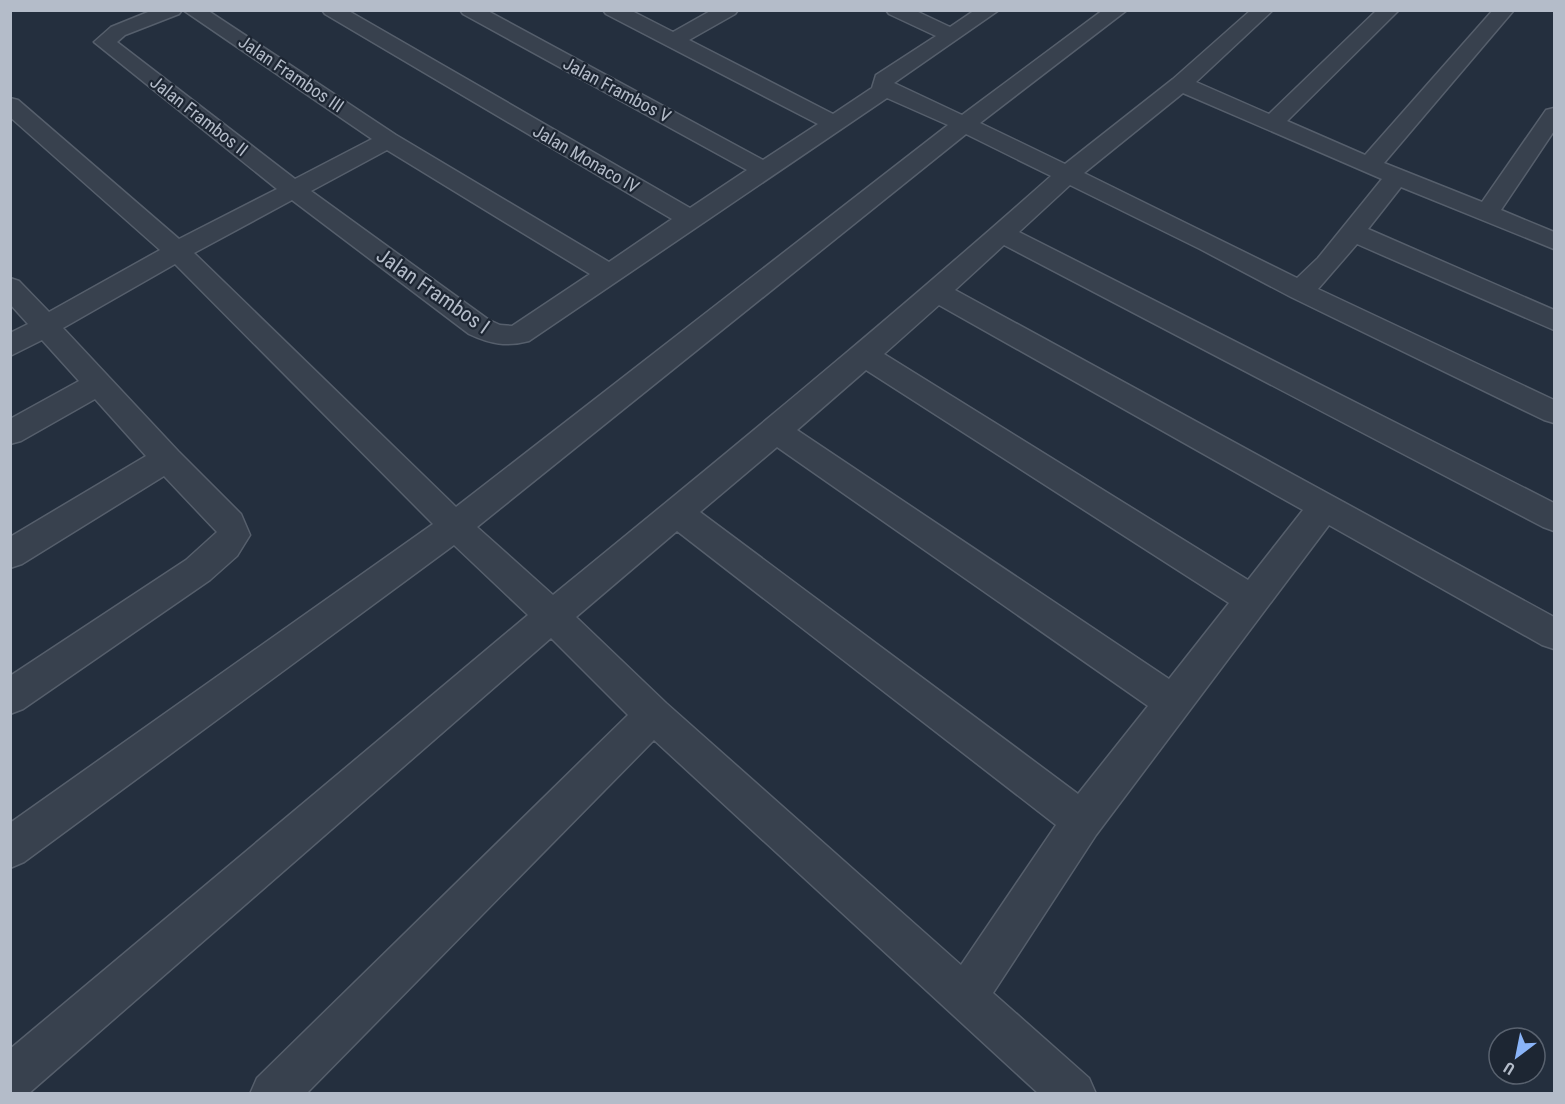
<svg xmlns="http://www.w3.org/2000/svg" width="1565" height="1104" font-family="'Roboto Condensed',sans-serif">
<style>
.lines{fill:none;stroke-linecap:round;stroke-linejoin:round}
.minor-casing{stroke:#565f6c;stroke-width:3}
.minor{fill:#38414e;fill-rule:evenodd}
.labels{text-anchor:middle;stroke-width:4.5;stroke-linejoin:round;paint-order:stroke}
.far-street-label{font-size:18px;fill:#b4bcc9;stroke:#1d2633}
.street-label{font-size:21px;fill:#b4bcc9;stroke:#1d2633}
</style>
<rect width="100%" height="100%" fill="#242f3e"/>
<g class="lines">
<defs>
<path id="minor" d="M153 10H182L179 14 125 35 117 42 295 179 372 139 183 10H207L396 135 609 262 672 219 325 14 322 10H347L690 208 747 170 463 14 460 10H486L763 160 818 124 606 14 603 10H630L673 32 712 10H738L735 14 689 40 833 114 872 88 876 75 936 36 889 14 886 10H914L950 27 975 10H999L894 83 962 115 1103 10H1127L980 123 1065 164 1173 79 1251 10H1273L1196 82 1269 114 1377 10H1399L1287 121 1365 155 1493 10H1514L1384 163 1482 202 1546 110 1554 108V131L1501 210 1554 232V249L1401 187 1368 229 1554 310V330L1357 244 1318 289 1554 400V423L1544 420 1291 297 1200 249 1070 185 1019 232 1554 503V531L1543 527 1004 245 955 290 1554 617V649L1542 645 1329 525 1096 835 993 993 1089 1078 1096 1094H1039L654 740 306 1094H250L257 1078 628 715 551 638 28 1094H10V1049L528 615 454 545 24 862 10 868V823L433 524 175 264 63 328 178 451 241 514 250 535 237 556 210 580 23 709 10 714V676L186 560 217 532 164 476 22 564 10 568V537L146 456 95 399 21 441 10 444V419L79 381 42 340 10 356V333L28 324 10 304V278L19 281 49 312 160 250 10 117V98L18 100 179 239 277 189 94 42 111 27ZM1183 93 1382 179 1318 258 1297 278 1084 173ZM887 98 948 125 456 507 194 253 292 200 469 334C490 344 507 347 529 341ZM966 134 1051 176C889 320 721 458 553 595L477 527ZM387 150 590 274 512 326 500 325 489 320 311 191ZM939 305 1303 510 1248 580 884 354ZM866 370 1229 603 1169 679 797 430ZM777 447 1148 706 1078 794 700 512ZM677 531 1056 825 961 965 666 703 576 617Z"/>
</defs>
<use href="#minor" class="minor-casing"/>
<use href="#minor" class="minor"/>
</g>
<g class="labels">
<g class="far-street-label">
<text transform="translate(291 74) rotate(34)" y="6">Jalan Frambos III</text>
<text transform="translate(617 90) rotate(28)" y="6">Jalan Frambos V</text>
<text transform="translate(199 116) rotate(38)" y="6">Jalan Frambos II</text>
<text transform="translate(586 159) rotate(30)" y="6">Jalan Monaco IV</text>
</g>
<g class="street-label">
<text transform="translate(433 291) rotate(35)" y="7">Jalan Frambos I</text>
</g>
</g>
<rect width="1565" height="1104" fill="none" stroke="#b4bcc9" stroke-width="24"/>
<g transform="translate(1517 1056) rotate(212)"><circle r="28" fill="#1d2633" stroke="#59626f" stroke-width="1.5"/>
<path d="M0-4.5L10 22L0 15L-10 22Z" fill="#8ab4f8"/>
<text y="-9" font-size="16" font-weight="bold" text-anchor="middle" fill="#b4bcc9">U</text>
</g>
</svg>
